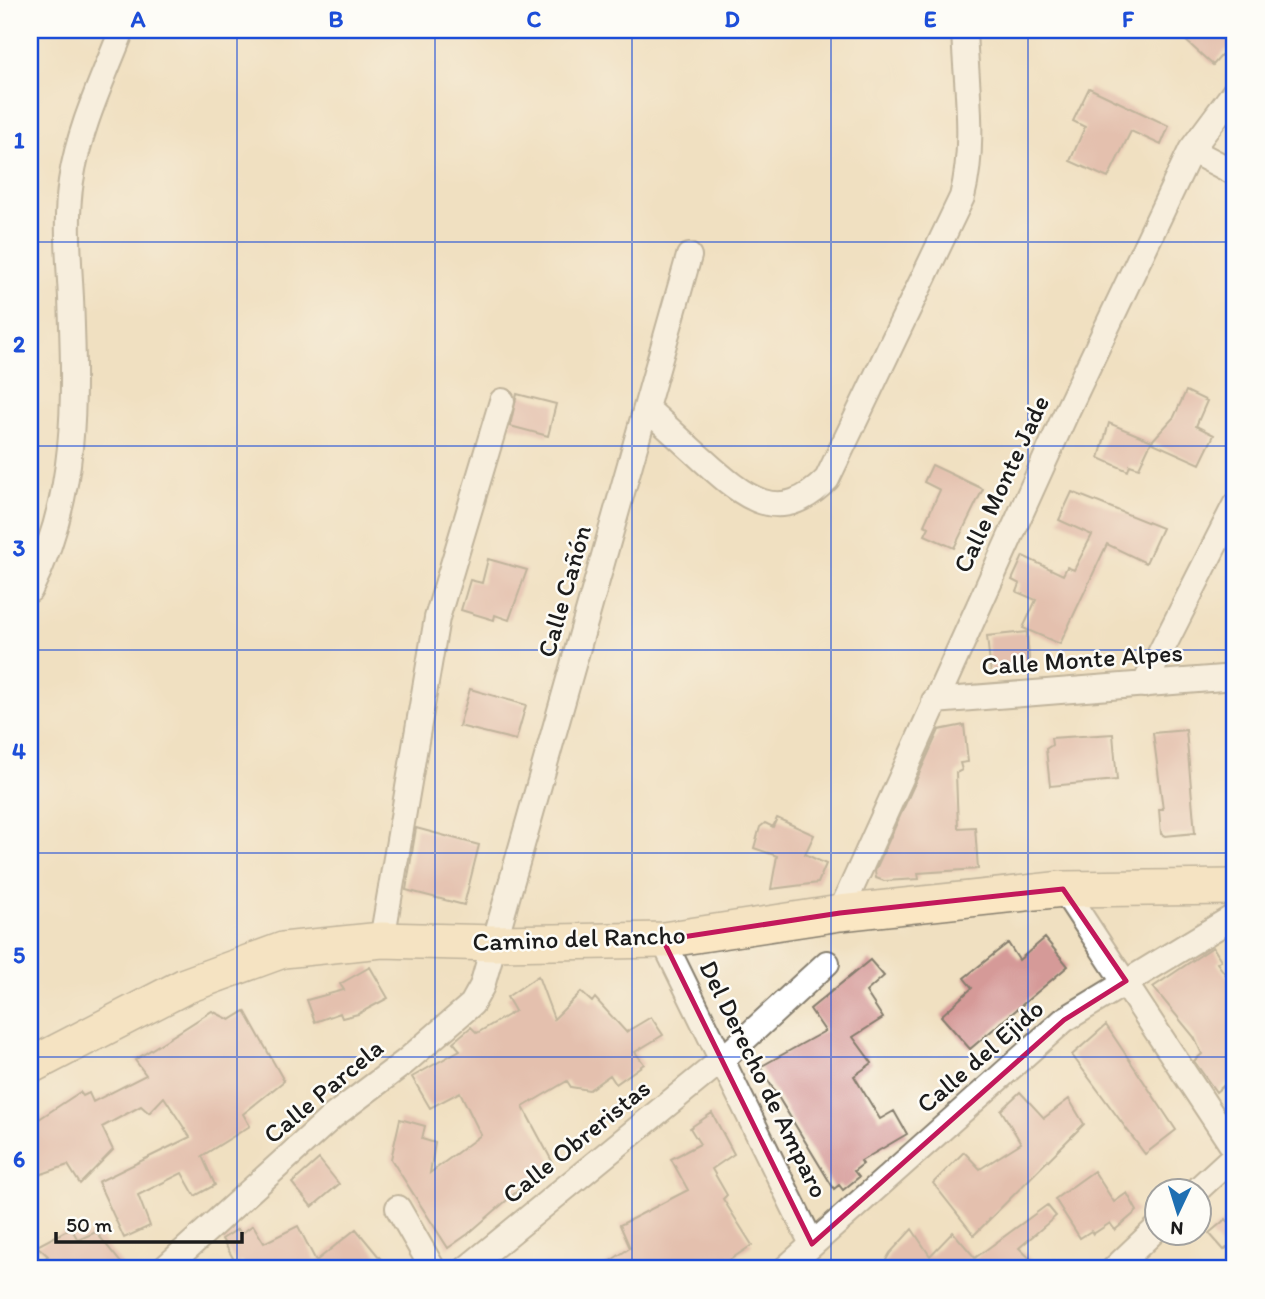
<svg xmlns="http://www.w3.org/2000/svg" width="1265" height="1299" font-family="Itim,sans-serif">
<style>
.building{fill:#d59a98}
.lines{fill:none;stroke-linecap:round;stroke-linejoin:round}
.minor-casing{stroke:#867e6e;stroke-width:28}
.secondary-casing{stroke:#867e6e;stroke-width:38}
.minor{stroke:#fff;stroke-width:24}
.secondary{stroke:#fbe7c3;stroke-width:35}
.marked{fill:none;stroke:#c2185b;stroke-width:5;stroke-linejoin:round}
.grid{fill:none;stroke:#1d4ed8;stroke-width:2;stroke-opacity:0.55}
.labels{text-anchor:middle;stroke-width:5;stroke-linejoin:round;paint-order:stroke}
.street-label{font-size:26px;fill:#1c1c1c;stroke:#fdfcf7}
.neatline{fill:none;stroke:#1d4ed8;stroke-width:2.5}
.grid-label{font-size:23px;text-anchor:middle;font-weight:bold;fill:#1d4ed8}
</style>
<rect width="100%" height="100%" fill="#fdfcf7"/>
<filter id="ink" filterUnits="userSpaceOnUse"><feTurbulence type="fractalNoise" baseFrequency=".0143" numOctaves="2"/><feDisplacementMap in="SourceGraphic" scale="14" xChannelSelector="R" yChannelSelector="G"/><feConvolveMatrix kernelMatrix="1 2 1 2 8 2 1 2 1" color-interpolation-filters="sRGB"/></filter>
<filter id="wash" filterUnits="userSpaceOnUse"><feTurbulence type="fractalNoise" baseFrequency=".00686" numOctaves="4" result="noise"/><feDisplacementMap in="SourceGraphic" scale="28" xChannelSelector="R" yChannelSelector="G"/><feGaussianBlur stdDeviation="1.57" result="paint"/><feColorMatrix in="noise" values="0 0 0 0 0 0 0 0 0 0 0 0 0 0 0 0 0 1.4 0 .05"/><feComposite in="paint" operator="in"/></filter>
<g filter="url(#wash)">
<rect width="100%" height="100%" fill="#f0e0c1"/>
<g id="blocks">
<path class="building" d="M1174 30H1235V40L1213 65Z
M1089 88 1169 126 1161 145 1131 131 1108 178 1070 161 1085 127 1073 121Z
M1186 391 1207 401 1196 426 1214 435 1200 464 1151 442 1139 468 1130 465 1128 471 1099 458 1109 423 1152 441 1174 417Z
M517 394 556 404 548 436 510 426Z
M932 465 983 489 954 548 925 535 929 527 924 525 940 490 924 482Z
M1072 492 1162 528 1146 563 1107 544 1060 644 1023 628 1036 600 1017 592 1020 584 1012 580 1023 556 1063 575 1067 567 1074 570 1092 535 1059 520Z
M488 559 527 570 509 620 495 615 494 620 461 610 470 580 482 583Z
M1027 632 1030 671 991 675 987 636Z
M470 689 526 705 516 740 459 726Z
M964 725 968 762 960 763 962 770 956 773 958 828 975 827 978 869 918 873 919 879 884 881 876 878 875 871 939 730Z
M1186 730 1195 833 1165 836 1161 834 1159 809H1163L1153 733Z
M1113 734 1117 780 1050 786 1046 749 1052 745 1051 738Z
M777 818 814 835 805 854 826 864 818 883 771 889 777 856 754 848 760 827 765 823 773 827Z
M416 828 479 845 464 905 406 890Z
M1045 938 1068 966 970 1049 941 1016 972 988 964 978 1008 943 1019 960Z
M1213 947 1221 960 1217 963 1235 987V1076L1216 1092 1194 1061 1202 1054 1194 1037 1153 987Z
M870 960 884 976 866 992 883 1018 853 1037 872 1063 854 1076 880 1119 894 1111 907 1134 861 1161 863 1164 854 1171 859 1177 843 1190 839 1185 834 1189 760 1067 825 1031 810 1009Z
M370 967 388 998 358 1014 342 1018 340 1013 315 1022 307 1000 344 990 340 984Z
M538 976 554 1019 581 992 592 1002 595 998 626 1032 651 1017 663 1035 635 1052 644 1064 616 1084 610 1075 589 1090 571 1087 567 1081 523 1107 552 1161 468 1234 448 1248 391 1159 400 1119 425 1126 422 1139 435 1143 430 1173 481 1135 460 1092 430 1108 412 1077 460 1050 453 1042 471 1027 477 1033 515 1011 507 997Z
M212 1011 230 1020 245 1011 284 1081 243 1114 250 1126 202 1156 215 1185 195 1196 182 1173 138 1195 150 1226 124 1238 98 1182 190 1137 164 1097 149 1113 141 1106 102 1127 113 1150 80 1184 68 1165 30 1178V1125L80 1092 83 1096 89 1093 93 1102 146 1075 135 1060Z
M1106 1025 1176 1130 1145 1154 1072 1055Z
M1020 1092 1044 1118 1069 1099 1084 1124 974 1235 933 1183 964 1152 980 1169 1021 1143 1001 1110Z
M712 1113 734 1154 712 1169 727 1195 723 1199 752 1245 716 1269H598L630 1248 620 1225 688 1190 671 1159 700 1144 690 1128Z
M319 1159 339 1184 312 1207 292 1183Z
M1094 1171 1114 1202 1127 1193 1137 1211 1115 1230 1110 1223 1093 1234 1091 1231 1080 1238 1055 1199Z
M1047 1205 1056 1216 1019 1248 1041 1269H881L890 1253 912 1229 930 1256 953 1232 975 1258Z
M1226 1219 1235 1229V1241L1224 1250 1209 1233Z
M253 1225 264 1243 298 1226 316 1261 356 1229 389 1269H248L242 1261 237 1265 222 1239 238 1229 241 1234Z
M71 1228 78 1240 96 1232 126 1269H32L48 1256 37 1246Z"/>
</g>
</g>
<g filter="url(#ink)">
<use href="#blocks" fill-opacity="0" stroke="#867e6e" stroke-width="2"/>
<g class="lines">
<defs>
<path id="minor" d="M1191 150 1235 173
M646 408C665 425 684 443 703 460 744 497 779 528 827 479L962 197C976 143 966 85 964 30
M30 590C78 496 75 401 71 298 69 260 65 219 71 181 79 128 103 79 122 30
M1144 685 1235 505
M934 701 1235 677
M1063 889 1235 1150
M840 913 1067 411 1191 150 1235 91
M382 940 437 618 502 401
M663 940 812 1244
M1197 1190 1235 1155
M398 1208 433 1269
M164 1269 332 1117 405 1062 472 1004 482 986 689 256
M466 1269 723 1059 827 963
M785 1269 1064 1020 1235 916
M1114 1269 1156 1229"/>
<path id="secondary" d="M30 1066 185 986 283 950 382 940 495 943 663 940 840 913 1063 889 1235 887"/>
</defs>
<use href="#minor" class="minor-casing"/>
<use href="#secondary" class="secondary-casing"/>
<use href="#minor" class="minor"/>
<use href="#secondary" class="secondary"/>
</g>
</g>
<path d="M0 0H1265V1299H0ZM1063 889 1126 981 1064 1020 812 1244 663 940 840 913Z" fill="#f0e0c1" fill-opacity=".55" fill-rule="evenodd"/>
<path class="marked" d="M1063 889 1126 981 1064 1020 812 1244 663 940 840 913Z"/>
<path class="grid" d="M237 30V1269M435 30V1269M632 30V1269M831 30V1269M1028 30V1269M30 242H1235M30 446H1235M30 650H1235M30 853H1235M30 1057H1235"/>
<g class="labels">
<g class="street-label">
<text transform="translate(1001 484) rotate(-65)" y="9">Calle Monte Jade</text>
<text transform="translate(564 591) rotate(-74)" y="9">Calle Cañón</text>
<text transform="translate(1082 659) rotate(-4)" y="9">Calle Monte Alpes</text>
<text transform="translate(579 938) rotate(-2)" y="9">Camino del Rancho</text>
<text transform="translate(980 1056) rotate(-41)" y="9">Calle del Ejido</text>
<text transform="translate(764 1079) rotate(64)" y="9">Del Derecho de Amparo</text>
<text transform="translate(323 1091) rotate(-40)" y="9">Calle Parcela</text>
<text transform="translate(576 1141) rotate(-39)" y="9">Calle Obreristas</text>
</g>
</g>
<rect width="1265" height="1299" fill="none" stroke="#fdfcf7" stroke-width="77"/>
<g transform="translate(1178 1212) rotate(184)"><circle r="33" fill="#fdfcf7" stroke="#a3a29f" stroke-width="2"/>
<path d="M0-5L12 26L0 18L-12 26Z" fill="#1f6fb2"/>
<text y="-10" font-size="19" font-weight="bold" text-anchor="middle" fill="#1c1c1c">N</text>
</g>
<path d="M56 1232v10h186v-10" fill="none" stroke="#1c1c1c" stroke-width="3.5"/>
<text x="66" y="1232" font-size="21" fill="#1c1c1c" stroke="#fdfcf7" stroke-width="5" paint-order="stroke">50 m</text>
<rect x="38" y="38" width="1188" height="1222" class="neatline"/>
<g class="grid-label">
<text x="138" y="27">A</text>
<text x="336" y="27">B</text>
<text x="534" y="27">C</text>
<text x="732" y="27">D</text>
<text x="930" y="27">E</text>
<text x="1128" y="27">F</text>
<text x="19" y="148">1</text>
<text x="19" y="352">2</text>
<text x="19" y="556">3</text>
<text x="19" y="759">4</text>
<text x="19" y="963">5</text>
<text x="19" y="1167">6</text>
</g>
</svg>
